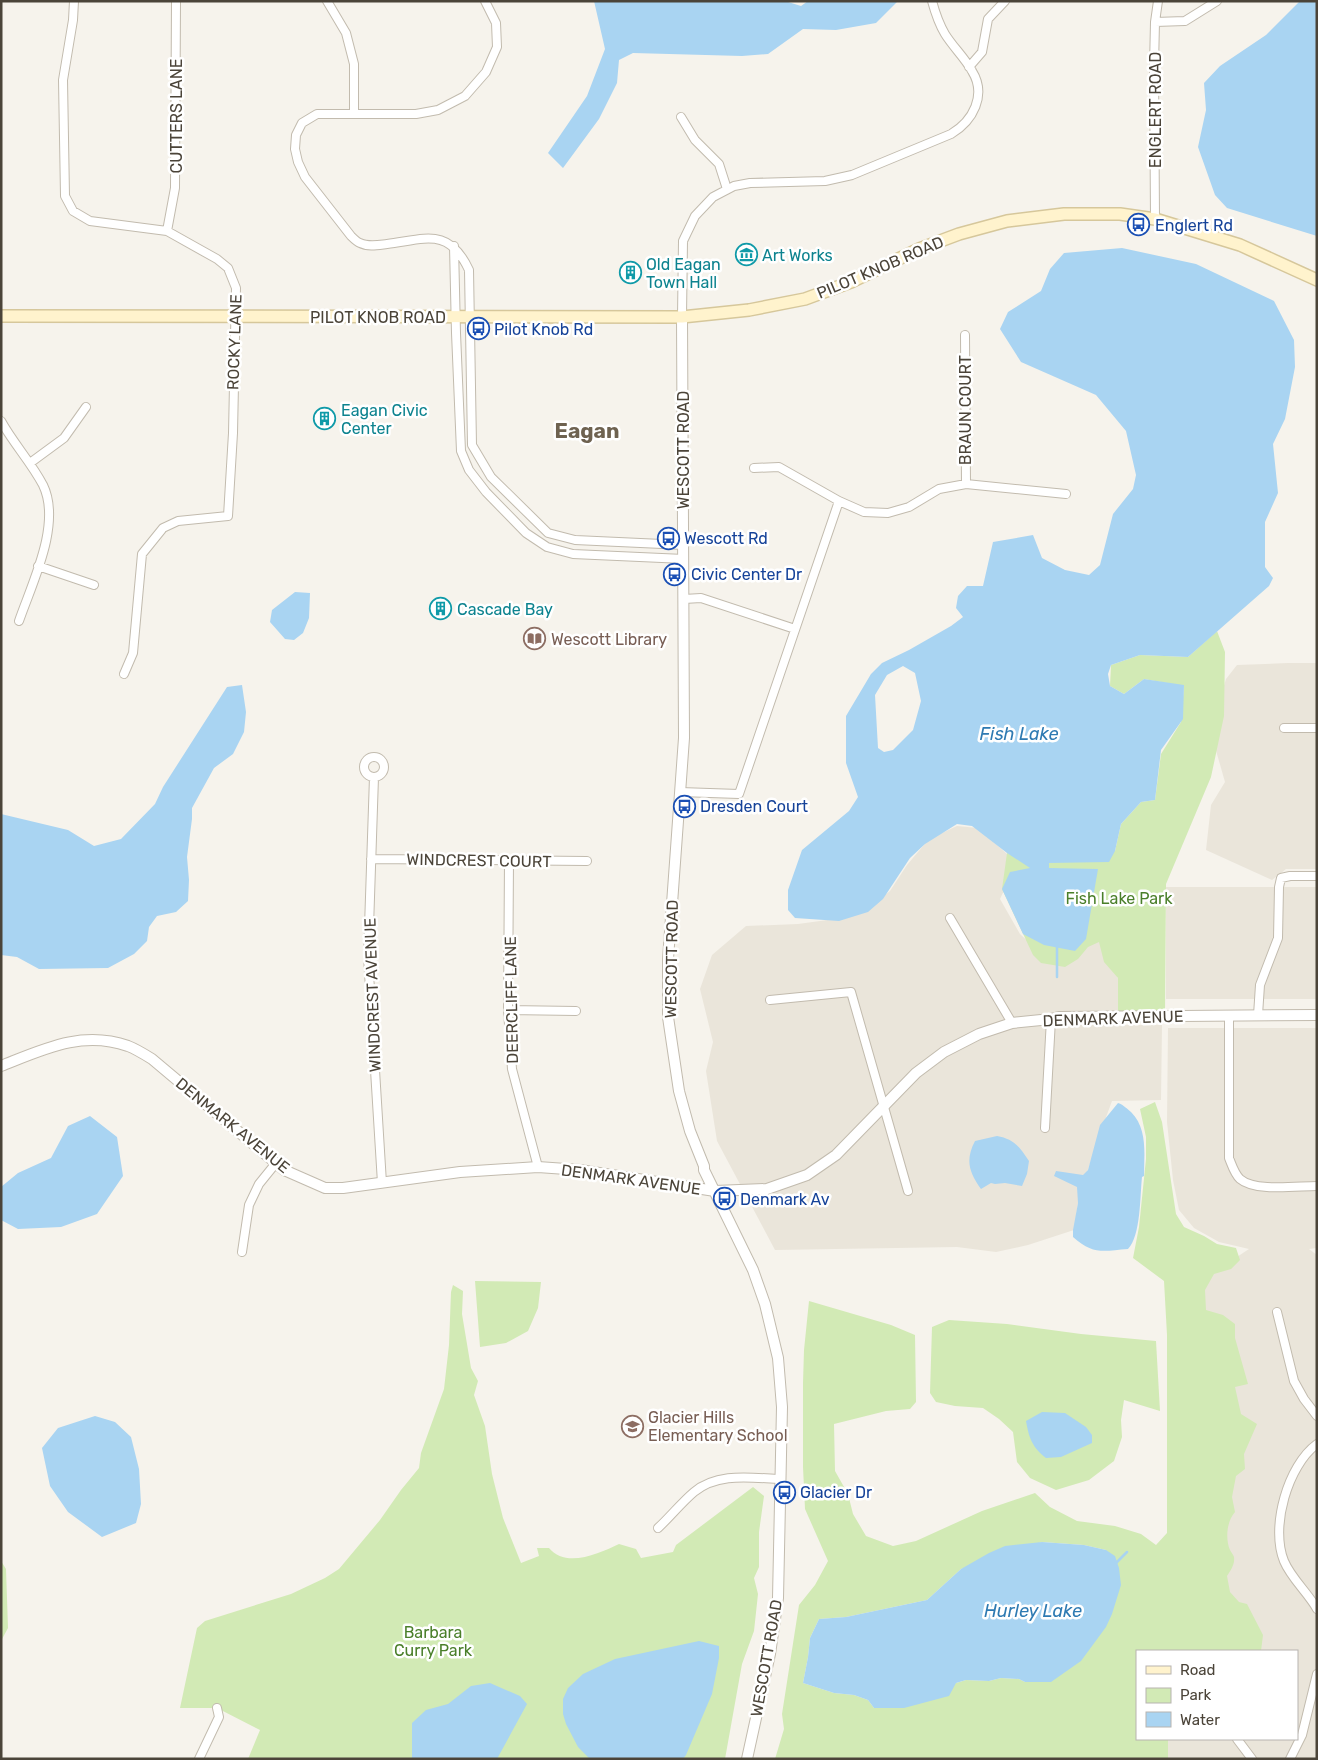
<svg xmlns="http://www.w3.org/2000/svg" width="1318" height="1760" font-family="Rubik,sans-serif">
<style>
.residential{fill:#eae5da}
.green{fill:#d2eab5;fill-rule:evenodd}
.water{fill:#a9d4f2;fill-rule:evenodd}
.lines{fill:none;stroke-linecap:round;stroke-linejoin:round}
.stream{stroke:#a9d4f2;stroke-width:2.5}
.minor-casing{stroke:#c2bbae;stroke-width:10}
.tertiary-casing{stroke:#c2bbae;stroke-width:12}
.secondary-casing{stroke:#d6c79b;stroke-width:14}
.minor{stroke:#fff;stroke-width:8}
.tertiary{stroke:#fff;stroke-width:10}
.secondary{stroke:#fff3cd;stroke-width:11}
.labels{text-anchor:middle;stroke-width:5;stroke-linejoin:round;paint-order:stroke}
.street-label{font-size:16px;fill:#4b4439;stroke:#fff}
.transit-label{font-size:16px;fill:#164399;stroke:#fff;text-anchor:start}
.culture-label{font-size:16px;fill:#0d838f;stroke:#fff;text-anchor:start}
.education-label{font-size:16px;fill:#785e54;stroke:#fff;text-anchor:start}
.park-label{font-size:16px;fill:#4a7f2a;stroke:#fff}
.water-label{font-size:18px;font-style:italic;fill:#2e7ab2;stroke:#fff}
.district-label{font-size:21px;font-weight:bold;fill:#6e6250;stroke:#fff}
</style>
<rect width="100%" height="100%" fill="#f6f3ec"/>
<path class="residential" d="M1288 663H1317V869H1286L1272 880 1206 850 1211 805 1225 782 1211 733 1217 708 1226 679 1237 665Z
M957 826 978 828 1017 863 1000 899 1020 934 1045 957 1101 941 1121 985 1119 1025H1162L1161 1100 1112 1101 1102 1128 1079 1196 1074 1230 1028 1245 996 1252 957 1247 775 1250 717 1141 706 1071 713 1042 700 989 712 955 746 926 798 924 842 918 869 908 890 891 907 865 929 839Z
M1166 887H1317V999H1166Z
M1168 1028H1317V1248L1309 1249 1317 1255V1759H1165L1166 1739H1297V1651H1216L1222 1600 1197 1317 1199 1282 1249 1249 1219 1242 1194 1228 1179 1210 1173 1180 1167 1122Z"/>
<path class="green" d="M1217 631 1225 652 1224 716 1211 777 1166 884 1165 1012 1118 1016V978L1104 962 1099 942 1088 947 1078 959 1065 967 1041 963 1033 955 1002 889 1007 853 1049 863 1115 851 1121 824 1141 802 1155 800 1161 754 1181 722 1184 686 1144 679 1124 694 1110 686 1111 665 1140 655 1188 657Z
M1155 1102 1162 1122 1176 1214 1184 1227 1204 1236 1217 1244 1236 1248 1240 1260 1231 1269 1214 1274 1205 1290 1206 1310 1223 1315 1235 1324V1338L1248 1384 1235 1387 1241 1414 1257 1424 1244 1454 1245 1469 1236 1476 1232 1497 1235 1512C1227 1521 1225 1538 1230 1550 1231 1552 1233 1554 1234 1557 1235 1564 1231 1570 1227 1576L1230 1592 1239 1602 1247 1604 1263 1635 1261 1651H1137V1739H1168V1759H775L784 1729 782 1714 799 1605 815 1585 828 1561 805 1509 803 1467V1383L804 1350 809 1301 891 1325 915 1335 916 1402 910 1409 886 1411 834 1424 835 1471 848 1494 853 1514 866 1536 893 1546 916 1541 982 1511 1035 1493 1050 1507 1077 1521 1115 1526 1141 1534 1156 1545 1167 1533V1335L1164 1281 1133 1258 1139 1227 1146 1159V1137L1140 1109ZM1042 1542 1084 1545 1106 1550 1025 1682 1019 1679 1001 1678 989 1681 966 1680 874 1708 868 1700 854 1695 834 1693 803 1683 808 1657 810 1638 819 1619 846 1617 927 1600 961 1569Z
M475 1281 541 1282 538 1308 528 1331 506 1343 480 1347Z
M453 1285 463 1291 462 1314 471 1368 478 1381 474 1395 485 1426 492 1474 503 1518 521 1563 539 1556 537 1548H549C566 1569 600 1553 619 1544L636 1549 641 1558 673 1552 676 1545 753 1487 764 1496 759 1532V1567L754 1578 758 1594 754 1631 742 1664 725 1759H248L260 1730 217 1708H180L197 1628 205 1621 291 1594 325 1578 339 1569 380 1520 401 1490 419 1468 421 1453 444 1389 449 1345 451 1292Z
M949 1320 1007 1324 1081 1334 1156 1341 1160 1411 1124 1400 1121 1420 1122 1437 1114 1461 1089 1480 1056 1490 1030 1478 1017 1462 1013 1432 999 1419 983 1408 955 1406 936 1402 930 1393 932 1327Z
M1 1561 6 1569 8 1628 1 1641Z"/>
<path class="water" d="M594 1H785L801 6 808 1H898L876 23 836 30 803 29 768 54 742 56 633 53 619 60 617 83 599 119 563 168 548 153 587 96 605 49Z
M1300 1H1317V236L1227 208 1215 195 1198 147 1206 110 1204 83 1220 66 1266 35Z
M1122 248 1196 264 1274 301 1294 340 1295 367 1285 419 1273 444 1278 493 1265 522V567L1273 578 1269 586 1188 657 1140 655 1111 665 1108 674 1110 686 1124 694 1144 679 1184 685 1183 719 1161 750 1155 800 1141 802 1121 824 1115 851 1109 862 1049 863V868L1098 869 1086 939 1075 951 1044 945 1023 934 1002 889 1010 872 1030 868 1007 853 972 826 957 824 925 844 910 858 883 899 868 912 839 921 795 918 788 910V890L802 850 849 811 858 797 846 763V716L871 674 882 663 909 650 951 626 963 617 956 608 958 596 967 586H983L993 542 1033 535 1042 558 1065 570 1089 575 1100 565 1113 514 1133 489 1136 475 1126 431 1096 395 1021 362 1000 329 1008 312 1041 291 1050 269 1064 253ZM903 666 915 673 921 701 913 730 893 750 884 752 878 748 875 695 887 675Z
M295 592 310 593 309 618 303 633 294 640 285 639 270 622 272 610Z
M242 685 246 712 244 732 233 754 214 768 192 808V819L187 857 189 880 188 901 176 912 157 916 149 927 147 941 134 954 108 968 39 969 17 957 1 955V814L68 830 94 846 121 839 155 804 163 787 227 687Z
M1118 1103C1124 1105 1127 1109 1131 1112 1148 1129 1144 1154 1144 1176L1142 1177C1140 1195 1141 1236 1128 1249 1103 1251 1093 1255 1073 1237V1230L1078 1203 1077 1187 1054 1176 1056 1171 1083 1175 1088 1170 1100 1125Z
M90 1116 117 1137 123 1176 97 1214 61 1227 18 1229 1 1220V1187L18 1173 51 1158 68 1126Z
M997 1136C1014 1139 1020 1147 1029 1161L1027 1174 1022 1186 1005 1183 995 1184 991 1183 981 1189C969 1172 965 1160 975 1141Z
M1042 1412 1065 1413 1086 1427 1092 1435V1443L1061 1457 1046 1458C1032 1447 1029 1438 1026 1421Z
M95 1416 115 1422 131 1437 139 1469 141 1504 136 1523 102 1537 68 1512 50 1486 42 1448 58 1428Z
M1042 1542 1084 1545 1106 1550 1115 1556 1119 1568 1121 1585 1112 1614 1106 1627 1081 1661 1051 1682H1025L1019 1679 1001 1678 989 1681 966 1680 956 1683 949 1696 904 1708H874L868 1700 854 1695 834 1693 803 1683 808 1657 810 1638 819 1619 846 1617 927 1600 961 1569 989 1553 1005 1546Z
M699 1641 719 1646V1658L712 1694 686 1755 683 1759H590L578 1747 566 1724 563 1714V1699L568 1688 583 1674 615 1659Z
M490 1683 520 1696 527 1704 497 1759H412V1723L426 1710 448 1704 471 1686Z"/>
<g class="lines">
<path class="stream" d="M1057 946V977
M1116 1563 1127 1552"/>
<defs>
<path id="minor" d="M74 1 73 20 63 80 65 196 73 211 90 221 167 231 217 259 228 268 236 288 233 433 228 516 178 521 163 528 142 554 133 653 124 674
M327 1 346 33 354 64V114
M485 1 496 23 497 47 486 72 465 96 438 110 416 114H317L302 123 296 135 295 149 298 162 305 177 351 236C353 238 357 242 360 243 368 247 378 245 387 244 426 239 449 227 469 270L472 445 491 477 548 533 575 540 684 545
M1155 22 1185 21 1217 1
M969 67 982 52 988 19 1005 1
M681 117 695 140 719 164 727 189
M1155 219 1154 66 1155 22 1158 1
M167 231 175 188 176 1
M454 246 456 333 461 451 469 470 486 492 526 533 547 547 573 554 684 559
M682 317 683 241 695 216 713 197 734 186 750 183 825 181 852 175 951 134C973 121 987 95 972 71 965 58 953 47 945 34 939 24 935 12 932 1
M965 335 966 484
M1 421C13 443 31 462 43 485 62 524 32 583 19 621
M30 463 64 438 86 407
M754 468 779 467 839 501 864 512 888 513 909 507 939 489 966 484 1066 494
M38 566 94 585
M684 599 701 598 795 629
M1284 728H1317
M364 767a10 10 0 1 1 20 0a10 10 0 1 1-20 0Z
M374 777 368 957 382 1183
M680 792 739 794 839 501
M371 859 587 861
M509 860 508 1010 512 1069 538 1167
M950 918 1012 1023
M770 1000 851 992 908 1191
M508 1010 576 1011
M1229 1015V1158C1232 1165 1234 1173 1240 1179 1255 1192 1297 1186 1317 1186
M1258 1015 1260 985 1278 938 1279 887 1281 878 1290 876H1317
M1045 1128 1051 1019
M242 1252 249 1205 259 1184 276 1163
M1277 1312 1294 1381 1304 1399 1317 1416
M1317 1444C1288 1465 1270 1527 1284 1561 1291 1578 1308 1593 1317 1609
M658 1528C671 1516 681 1503 694 1492 718 1472 751 1478 780 1479
M1237 1739 1252 1759
M199 1759 219 1717 217 1708
M1290 1759 1302 1735 1317 1674"/>
<path id="tertiary" d="M682 317 684 738 668 959V1017L679 1091 690 1131 704 1166V1170L753 1270 765 1304 778 1358 782 1407 778 1598 770 1654 747 1759
M1 1066C44 1049 82 1030 128 1046 136 1049 144 1054 152 1059L284 1170 325 1188H343L460 1172 538 1167 580 1170 715 1191 767 1189 807 1175 836 1155 916 1073 944 1052 979 1034 1012 1023 1051 1019 1059 1017 1317 1015"/>
<path id="secondary" d="M1 316 682 317 749 310 805 299 851 282 919 249 959 234 1007 221 1064 214H1120L1155 219 1240 245 1317 280"/>
</defs>
<use href="#minor" class="minor-casing"/>
<use href="#tertiary" class="tertiary-casing"/>
<use href="#secondary" class="secondary-casing"/>
<use href="#minor" class="minor"/>
<use href="#tertiary" class="tertiary"/>
<use href="#secondary" class="secondary"/>
</g>
<defs>
<symbol id="bus-ring" viewBox="-11 -11 22 22"><circle r="9.5" fill="#fff" stroke="#1a4fb4" stroke-width="1.5"/><path d="M-5-6H5V4H4V6H2V4H-2V6H-4V4H-5ZM-3.5-4V0h7V-4ZM-3.5 1.2v1.5H-2V1.2ZM2 1.2v1.5H3.5V1.2Z" fill="#1a4fb4"/></symbol>
<symbol id="museum-ring" viewBox="-11 -11 22 22"><circle r="9.5" fill="#fff" stroke="#0f9aa8" stroke-width="1.5"/><path d="M0-6L6-3V-2H-6V-3ZM-5-1h2V3h-2ZM-1-1h2V3h-2ZM3-1h2V3H3ZM-6 4H6V6H-6Z" fill="#0f9aa8"/></symbol>
<symbol id="building-ring" viewBox="-11 -11 22 22"><circle r="9.5" fill="#fff" stroke="#0f9aa8" stroke-width="1.5"/><path d="M-4-6H4V6H1V3H-1V6H-4ZM-2.5-4.3h1.7v1.8h-1.7ZM.8-4.3h1.7v1.8H.8ZM-2.5-1h1.7V.8h-1.7ZM.8-1h1.7V.8H.8Z" fill="#0f9aa8"/></symbol>
<symbol id="library-ring" viewBox="-11 -11 22 22"><circle r="9.5" fill="#fff" stroke="#8d6e63" stroke-width="1.5"/><path d="M-6-4Q-3-5.5-.7-3.5V5Q-3 3-6 4ZM6-4Q3-5.5 .7-3.5V5Q3 3 6 4Z" fill="#8d6e63"/></symbol>
<symbol id="school-ring" viewBox="-11 -11 22 22"><circle r="9.5" fill="#fff" stroke="#8d6e63" stroke-width="1.5"/><path d="M0-5L7-2L0 1L-7-2ZM-4 1L0 2.5L4 1V4Q0 6-4 4Z" fill="#8d6e63"/></symbol>
</defs>
<g fill-rule="evenodd">
<use href="#bus-ring" x="1126" y="212" width="25" height="25"/>
<use href="#museum-ring" x="734" y="242" width="25" height="25"/>
<use href="#building-ring" x="618" y="260" width="25" height="25"/>
<use href="#bus-ring" x="466" y="316" width="25" height="25"/>
<use href="#building-ring" x="312" y="406" width="25" height="25"/>
<use href="#bus-ring" x="656" y="526" width="25" height="25"/>
<use href="#bus-ring" x="662" y="562" width="25" height="25"/>
<use href="#building-ring" x="428" y="596" width="25" height="25"/>
<use href="#library-ring" x="522" y="626" width="25" height="25"/>
<use href="#bus-ring" x="672" y="794" width="25" height="25"/>
<use href="#bus-ring" x="712" y="1186" width="25" height="25"/>
<use href="#school-ring" x="620" y="1414" width="25" height="25"/>
<use href="#bus-ring" x="772" y="1480" width="25" height="25"/>
</g>
<g class="labels">
<g class="street-label">
<text transform="translate(1155 110) rotate(-90)" y="6">ENGLERT ROAD</text>
<text transform="translate(176 116) rotate(-90)" y="6">CUTTERS LANE</text>
<text transform="translate(880 267) rotate(-23)" y="6">PILOT KNOB ROAD</text>
<text x="378" y="323">PILOT KNOB ROAD</text>
<text transform="translate(234 342) rotate(-88)" y="6">ROCKY LANE</text>
<text transform="translate(965 410) rotate(-90)" y="6">BRAUN COURT</text>
<text transform="translate(683 450) rotate(-90)" y="6">WESCOTT ROAD</text>
<text transform="translate(479 860) rotate(1)" y="6">WINDCREST COURT</text>
<text transform="translate(671 959) rotate(-89)" y="6">WESCOTT ROAD</text>
<text transform="translate(372 995) rotate(-92)" y="6">WINDCREST AVENUE</text>
<text transform="translate(511 1000) rotate(-91)" y="6">DEERCLIFF LANE</text>
<text transform="translate(1113 1018) rotate(-2)" y="6">DENMARK AVENUE</text>
<text transform="translate(233 1125) rotate(39)" y="6">DENMARK AVENUE</text>
<text transform="translate(631 1179) rotate(8)" y="6">DENMARK AVENUE</text>
<text transform="translate(766 1658) rotate(-80)" y="6">WESCOTT ROAD</text>
</g>
<g class="transit-label">
<text x="1155" y="231">Englert Rd</text>
<text x="494" y="335">Pilot Knob Rd</text>
<text x="684" y="544">Wescott Rd</text>
<text x="691" y="580">Civic Center Dr</text>
<text x="700" y="812">Dresden Court</text>
<text x="740" y="1205">Denmark Av</text>
<text x="800" y="1498">Glacier Dr</text>
</g>
<g class="culture-label">
<text x="762" y="261">Art Works</text>
<text x="646" y="270">Old Eagan<tspan x="646" dy="18">Town Hall</tspan></text>
<text x="341" y="416">Eagan Civic<tspan x="341" dy="18">Center</tspan></text>
<text x="457" y="615">Cascade Bay</text>
</g>
<g class="education-label">
<text x="551" y="645">Wescott Library</text>
<text x="648" y="1423">Glacier Hills<tspan x="648" dy="18">Elementary School</tspan></text>
</g>
<g class="park-label">
<text x="1119" y="904">Fish Lake Park</text>
<text x="433" y="1638">Barbara<tspan x="433" dy="18">Curry Park</tspan></text>
</g>
<g class="water-label">
<text x="1019" y="740">Fish Lake</text>
<text x="1033" y="1617">Hurley Lake</text>
</g>
<g class="district-label">
<text x="587" y="438">Eagan</text>
</g>
</g>
<rect width="1318" height="1760" fill="none" stroke="#4b4439" stroke-width="5"/>
<rect x="1136" y="1650" width="162" height="90" fill="#ffffff" stroke="#b7b4b0"/>
<rect x="1146" y="1666" width="25" height="8" fill="#fff3cd" stroke="#b7b4b0"/>
<text x="1180" y="1675" font-size="15" fill="#4b4439">Road</text>
<rect x="1146" y="1688" width="25" height="15" fill="#d2eab5" stroke="#b7b4b0"/>
<text x="1180" y="1700" font-size="15" fill="#4b4439">Park</text>
<rect x="1146" y="1712" width="25" height="15" fill="#a9d4f2" stroke="#b7b4b0"/>
<text x="1180" y="1725" font-size="15" fill="#4b4439">Water</text>
</svg>
